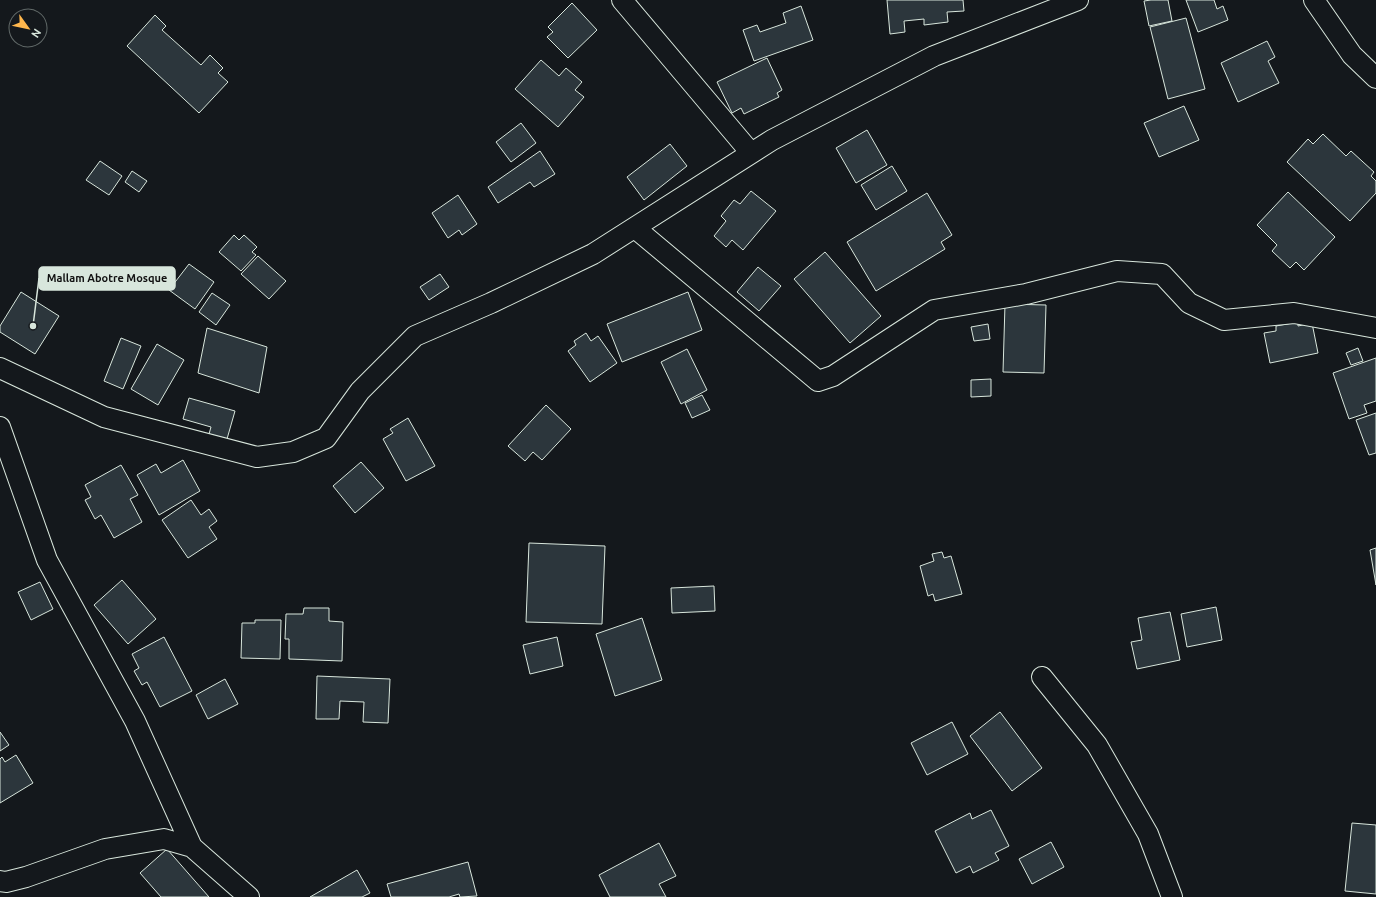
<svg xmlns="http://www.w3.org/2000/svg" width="1376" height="897" font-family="Ubuntu,sans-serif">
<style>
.building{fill:#2c363c;stroke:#d8e6dc}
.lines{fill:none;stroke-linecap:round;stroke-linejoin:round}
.minor-casing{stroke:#d8e6dc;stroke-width:22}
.minor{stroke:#14181c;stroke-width:20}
.leader{fill:none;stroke:#d8e6dc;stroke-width:1.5}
.callout-dot{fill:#d8e6dc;stroke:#14181c;stroke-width:1.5}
.callout{fill:#d8e6dc;stroke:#d8e6dc;stroke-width:1.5}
.callout-label{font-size:11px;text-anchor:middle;font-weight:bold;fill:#111}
</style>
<rect width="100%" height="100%" fill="#14181c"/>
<path class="building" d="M887 0H963L964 11 947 12 948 22 924 25V19L904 21 905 32 890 34Z
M1151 0H1168L1172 21 1149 26 1144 1Z
M1186 0H1214L1217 9 1223 6 1228 20 1198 32Z
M572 3 597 30 568 58 547 37 553 32 548 27Z
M801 6 813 40 754 61 743 30 757 25 760 32 786 23 783 13Z
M155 15 166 26 162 30 201 65 210 55 223 68 218 73 228 82 199 113 127 46Z
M1186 18 1205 89 1168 99 1150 27Z
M1267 41 1275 57 1268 61 1279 83 1238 102 1221 63Z
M767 58 782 90 777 93 779 97 744 114 741 108 732 113 717 82Z
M541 60 559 76 566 68 582 82 575 90 584 97 558 127 515 89Z
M1184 106 1199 140 1159 157 1144 123Z
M521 123 536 143 511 162 496 142Z
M867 130 887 165 856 183 836 148Z
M1323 134 1346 156 1351 151 1374 172 1371 176 1376 181V193L1350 221 1287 162 1308 139 1313 144Z
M670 144 687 166 644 200 627 177Z
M540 151 555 174 534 187 530 182 498 203 488 187Z
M100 161 122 176 109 195 86 180Z
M892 166 907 191 876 210 861 185Z
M132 171 147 181 139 192 125 182Z
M751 191 776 211 743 250 732 240 726 247 714 236 726 221 721 216 734 200 740 204Z
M1288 192 1335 237 1304 270 1296 262 1290 268 1272 251 1277 245 1257 225Z
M927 193 952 235 941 242 945 249 876 291 847 242Z
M458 195 477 224 462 235 459 230 448 238 432 213Z
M234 235 239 240 244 235 257 247 252 252 256 255 241 271 219 252Z
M825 252 881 316 850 343 794 279Z
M258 256 286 281 269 299 241 274Z
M189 264 214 282 195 309 169 290Z
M758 267 781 286 759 311 737 292Z
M440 274 449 287 429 300 420 287Z
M21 292 59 316 35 354 0 332V326Z
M688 292 702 330 622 362 607 324Z
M212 293 230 305 216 325 199 312Z
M1005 304 1046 305 1044 373 1003 372Z
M1298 322V326L1312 323 1318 353 1270 363 1264 333 1276 331V326Z
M988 324 990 339 974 341 971 327Z
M207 328 267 347 259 393 198 373Z
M586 333 591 341 598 336 617 363 590 382 568 351 576 345 574 341Z
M121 338 141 346 123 389 104 381Z
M157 344 184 360 158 405 131 389Z
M1358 348 1363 361 1351 365 1346 353Z
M687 349 707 390 681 404 661 362Z
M1376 358V401L1364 405 1367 413 1349 419 1333 373Z
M991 379V396L971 397V380Z
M702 395 710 410 692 418 685 403Z
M189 398 235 411 227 439 209 434 211 427 183 419Z
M546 405 571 429 542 460 533 452 525 461 508 446Z
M1376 413V453L1369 455 1356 420Z
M408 418 435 466 406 481 383 439 393 433 390 429Z
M183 460 200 491 159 515 137 475 156 464 161 473Z
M361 462 384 488 355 513 333 486Z
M121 465 138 495 130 499 142 522 114 538 101 515 95 519 85 500 91 497 85 485Z
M191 500 201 515 209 509 217 521 209 527 217 539 188 558 162 520Z
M529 543 605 546 602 624 526 622Z
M1376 548V585L1370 550Z
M942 552 944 558 951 556 962 594 935 601 933 594 928 596 920 566 934 561 932 554Z
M122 580 156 619 128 644 94 605Z
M40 582 53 609 31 620 18 592Z
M714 586 715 611 672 613 671 588Z
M1216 607 1222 640 1187 647 1181 614Z
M304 608H329V621L343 622 342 661 289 659V639H285L286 614H303Z
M1170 612 1180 660 1137 669 1131 642 1142 640 1138 618Z
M642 618 662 680 615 696 596 634Z
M255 620H281L280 659 241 658 242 623H255Z
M164 637 192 691 160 707 147 682 142 685 134 671 139 668 132 654Z
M557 637 563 666 530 674 523 645Z
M317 676 390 679 388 723 363 722 364 702 340 701 339 719H316Z
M225 679 238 704 208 719 196 695Z
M1000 712 1042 768 1012 791 970 736Z
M952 722 968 754 927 775 911 743Z
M0 732 9 745 0 751Z
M16 755 33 783 0 803V759L2 757 5 762Z
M991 810 1009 846 995 853 999 860 973 873 970 866 956 873 935 831 970 813 972 819Z
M1352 823 1376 825V894L1345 891Z
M1051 842 1064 867 1032 884 1019 859Z
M659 843 676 876 659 884 666 897H610L599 875Z
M167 849 209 897H161L140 873Z
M468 862 477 896 460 897 459 894 449 897H391L387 884Z
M357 870 370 893 362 897H310Z"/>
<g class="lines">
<defs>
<path id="minor" d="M622 0 751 153
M1314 0 1352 55 1376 78
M635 228 818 381 833 376 934 310 1026 294 1117 271 1162 274 1189 303 1224 320 1294 313 1376 328
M0 368 104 417 257 457 293 452 326 438 360 391 415 336 491 303 593 254 772 140 934 56 1078 0
M0 427 47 560 135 721 192 847
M1042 677 1097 745 1148 834 1172 897
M0 881 6 882 26 877 105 849 164 839 192 847 249 897"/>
</defs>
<use href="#minor" class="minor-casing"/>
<use href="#minor" class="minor"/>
</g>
<path class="leader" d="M33 326L39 278"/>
<circle class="callout-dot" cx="33" cy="326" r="4"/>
<rect class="callout" x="39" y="267" width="136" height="23" rx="4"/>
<g class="callout-label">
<text x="107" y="282">Mallam Abotre Mosque</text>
</g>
<g transform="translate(28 28) rotate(123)"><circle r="19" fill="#14181c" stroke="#626a69"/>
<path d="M0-3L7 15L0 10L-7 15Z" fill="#ffb74d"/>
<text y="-6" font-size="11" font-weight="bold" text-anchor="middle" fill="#d8e6dc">N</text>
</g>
</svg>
